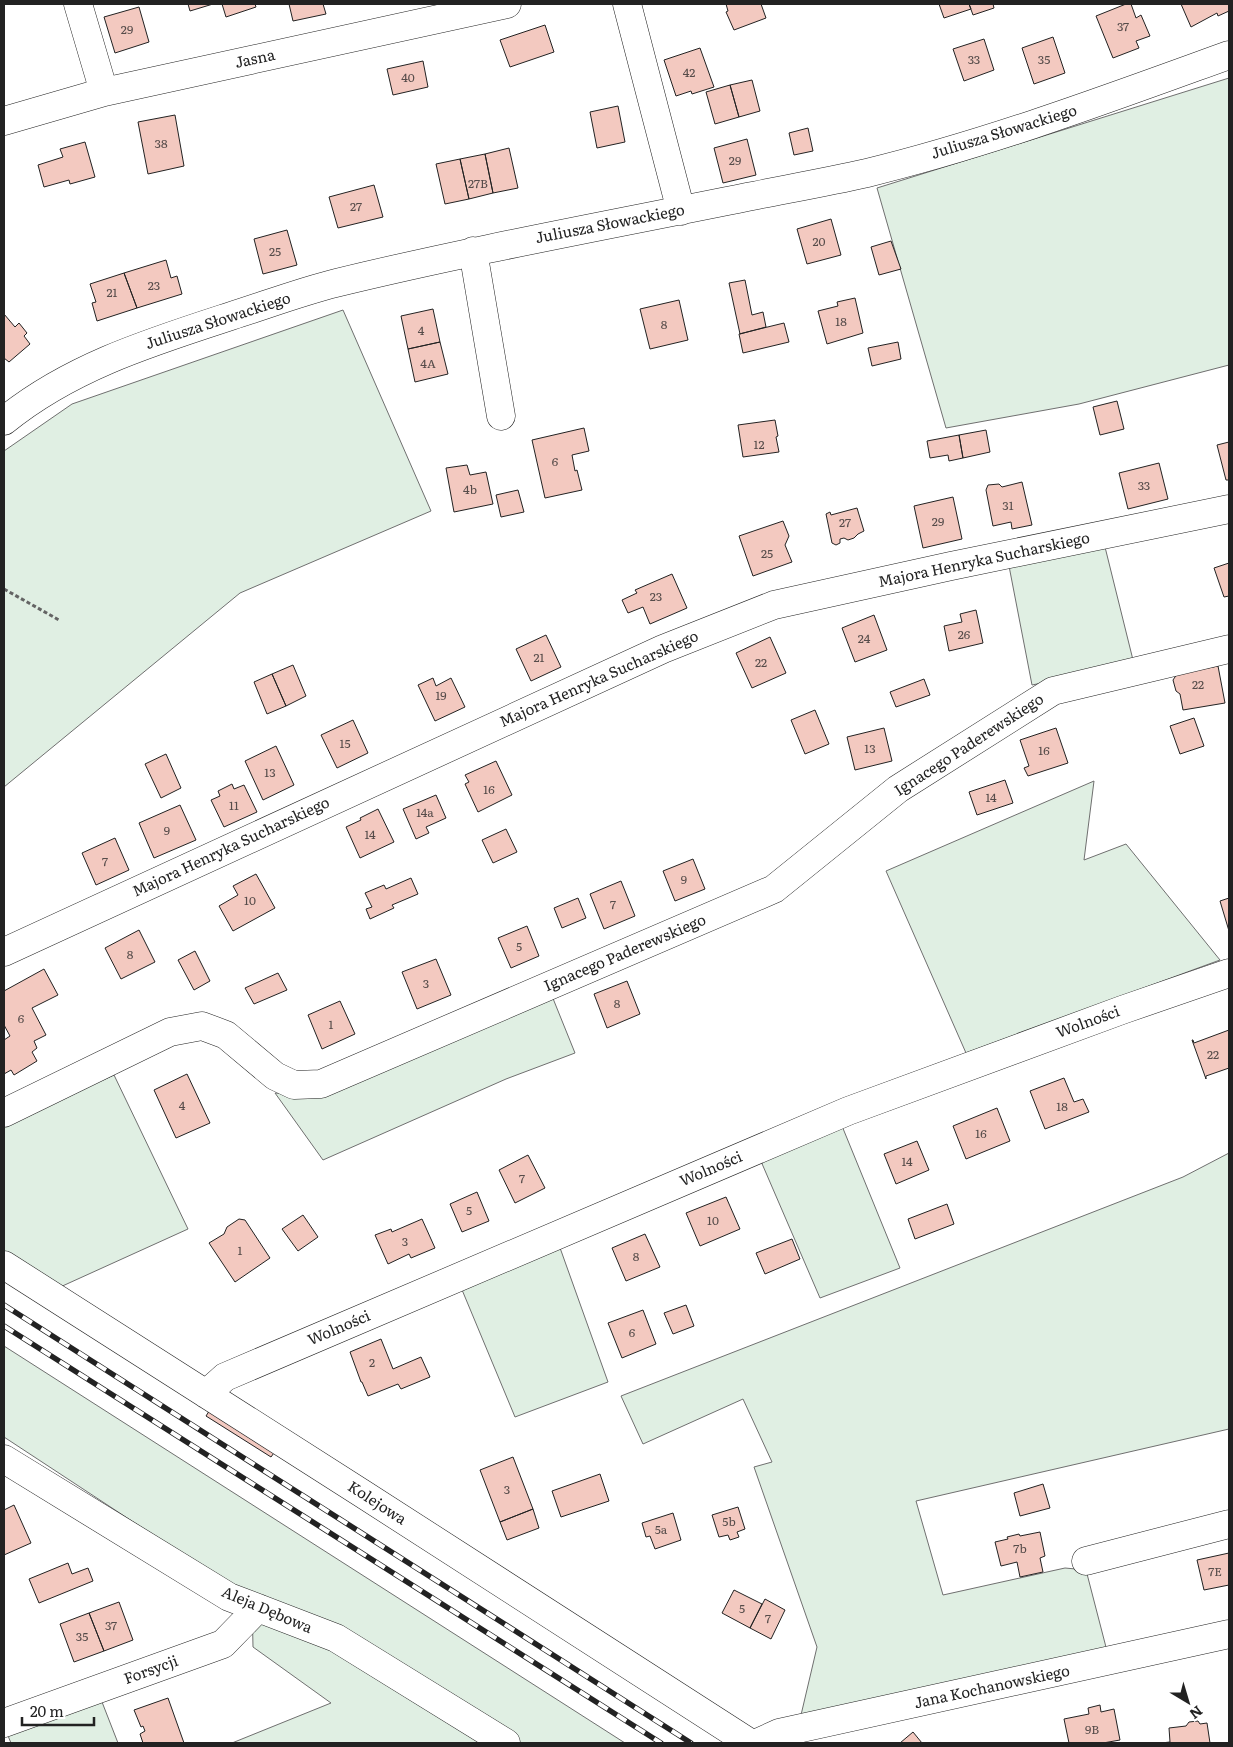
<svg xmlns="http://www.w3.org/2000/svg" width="1233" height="1747" font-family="Literata,serif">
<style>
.green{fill:#e0efe3;stroke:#6f6f6f}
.building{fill:#f3c9c0;stroke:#222}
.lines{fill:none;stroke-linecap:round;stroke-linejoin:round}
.minor-casing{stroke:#222;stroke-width:29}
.path{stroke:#646464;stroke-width:3;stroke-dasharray:4 2.5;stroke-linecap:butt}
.minor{stroke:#fff;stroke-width:28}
.rail-casing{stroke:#222;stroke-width:5.5}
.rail{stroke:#fff;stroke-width:4;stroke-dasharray:11;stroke-linecap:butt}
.labels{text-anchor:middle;stroke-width:4;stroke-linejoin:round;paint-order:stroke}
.number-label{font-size:12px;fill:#564c4a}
.street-label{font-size:15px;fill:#222;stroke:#fff}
</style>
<rect width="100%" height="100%" fill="#fff"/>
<path class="green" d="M1229 78V365L1079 404 946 428 877 188Z
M343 310 431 511 240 593 4 787V451L72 404Z
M1105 547 1134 664 1032 685 1009 566Z
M1094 781 1084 860 1126 844 1220 960 966 1053 886 871Z
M552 996 575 1053 506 1079 323 1160 275 1093 316 1096Z
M114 1075 188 1229 58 1288 4 1255V1124Z
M842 1126 900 1268 820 1298 760 1159Z
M1229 1153V1429L916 1501 943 1595 1065 1568 1086 1570 1107 1651 801 1715 817 1647 754 1467 772 1462 743 1399 643 1444 621 1396 1183 1177Z
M559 1245 608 1382 515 1417 460 1285Z
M4 1346 625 1743H232L331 1703 253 1647 252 1600 4 1437Z
M102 1702 118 1743H11L6 1731Z"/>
<path class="building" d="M188 4H213L190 11Z
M222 4H255L256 7 226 17Z
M289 4H323L326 14 293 21Z
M726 4H761L766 18 734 30 726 12 728 11Z
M939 4H969L971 9 944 18Z
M969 4H993L994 8 973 15Z
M1126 4H1131L1136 18 1141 15 1150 36 1136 41 1139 48 1113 58 1096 16Z
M1181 4H1229V11L1218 16 1217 13 1191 27Z
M139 7 149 42 115 53 104 17Z
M545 25 554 52 510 67 500 40Z
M1053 37 1065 73 1034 84 1022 48Z
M984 39 994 70 964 81 953 49Z
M700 48 714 87 692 94 691 91 676 96 664 60Z
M423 61 428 87 393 95 387 69Z
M752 80 760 111 739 117 730 85Z
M730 85 739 117 715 124 706 92Z
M618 106 625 142 597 148 590 112Z
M175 115 184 166 148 174 138 122Z
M808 128 813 151 794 155 789 133Z
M747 139 756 175 723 183 714 148Z
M85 142 95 177 70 184 69 180 44 187 38 165 63 157 60 149Z
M509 148 518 188 493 193 485 154Z
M485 154 493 193 469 199 460 159Z
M460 159 469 199 445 204 436 164Z
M374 185 383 217 338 228 329 197Z
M831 219 841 255 807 264 797 229Z
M287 230 297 265 263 274 254 239Z
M891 241 901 269 879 275 871 247Z
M166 260 171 278 177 276 182 294 137 308 124 273Z
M124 273 137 308 97 321 92 303 96 302 90 284Z
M745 280 752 315 763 312 766 327 740 334 729 283Z
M855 298 863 333 827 344 818 311 838 306 837 302Z
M679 300 688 340 650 349 640 309Z
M433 309 440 342 408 349 401 316Z
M4 314 15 327 19 323 27 333 24 336 30 344 9 362 4 358Z
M784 323 789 342 743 353 739 334Z
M440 342 448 374 415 382 408 349Z
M898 342 901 359 872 366 868 348Z
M1117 401 1124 429 1100 435 1093 407Z
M775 420 778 436 776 437 779 452 743 457 738 425Z
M584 428 589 451 572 455 575 471 577 470 582 490 545 498 532 440Z
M986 430 990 452 963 458 959 435Z
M959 435 963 458 949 461 948 455 930 458 927 441Z
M1229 442V480H1226L1217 445Z
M1159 463 1168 499 1128 509 1119 473Z
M467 465 470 475 486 472 493 504 454 512 446 468Z
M1022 482 1032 525 1012 529 1011 522 993 526 986 490 988 485 999 484 1002 487Z
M518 490 524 512 501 517 496 495Z
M953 497 962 539 923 548 914 506Z
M857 508 864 531 858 534 854 538 848 540 844 538 840 539V543L836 545 832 543 826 514 830 512 831 515Z
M783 521 789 536 785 545 792 562 753 576 739 536Z
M1229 563V596L1224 597 1214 568Z
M672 574 687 608 650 624 643 607 628 613 622 600 637 593 635 590Z
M976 610 983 643 949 651 944 626 962 622 960 614Z
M874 615 887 650 855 662 842 628Z
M546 635 561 667 531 681 516 649Z
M770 637 786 673 752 688 736 653Z
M293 665 306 696 286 706 272 674Z
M1218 666 1225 703 1183 710 1180 694 1176 691 1173 680 1177 674Z
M272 674 286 706 267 714 254 682Z
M433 678 436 686 451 678 465 707 435 721 418 685Z
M924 679 930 695 896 707 890 692Z
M815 710 829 744 805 754 791 720Z
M1194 718 1204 746 1180 754 1170 726Z
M353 720 368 753 337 768 321 735Z
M884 728 892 761 855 770 847 737Z
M1056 728 1068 763 1028 776 1024 768 1029 766 1020 740Z
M276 746 294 785 263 800 245 761Z
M166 754 181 788 161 798 145 764Z
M496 761 512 795 478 812 465 784 469 782 465 775Z
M1005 780 1013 803 977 815 969 792Z
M232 784 234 789 244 785 257 812 224 827 211 800 220 796 218 791Z
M436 795 446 818 426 827 429 833 416 839 403 809Z
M180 805 196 840 154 858 139 823Z
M378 809 394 842 360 858 346 827 361 820 360 818Z
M506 829 517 852 493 863 482 840Z
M115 838 129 870 96 885 82 853Z
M693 859 705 889 675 901 663 871Z
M256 874 275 908 233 931 219 906 238 895 233 886Z
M411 878 418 894 392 905 394 908 370 919 366 909 372 907 365 893 384 885 386 889Z
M621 881 635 916 604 929 590 894Z
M578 898 586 918 562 928 554 908Z
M1229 898V931L1220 901Z
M527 926 539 956 511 968 498 938Z
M139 930 155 962 121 979 105 948Z
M195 951 210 981 194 990 178 960Z
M436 959 451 995 417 1009 402 972Z
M44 969 58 995 32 1008 46 1035 34 1041 37 1048 32 1052 37 1061 14 1075 11 1070 4 1074V1040L10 1036 4 1025V991Z
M278 973 287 990 254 1004 245 988Z
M627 981 640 1014 607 1028 594 994Z
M340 1001 355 1034 322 1049 308 1015Z
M1229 1030V1068L1206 1076V1079L1192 1040H1193L1194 1043Z
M187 1074 210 1123 176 1138 154 1090Z
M1064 1078 1074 1102 1083 1099 1089 1112 1045 1129 1030 1091Z
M997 1108 1010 1141 966 1159 953 1126Z
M917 1141 929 1170 896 1184 884 1154Z
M528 1155 545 1188 515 1203 499 1170Z
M477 1192 489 1221 462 1232 450 1204Z
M726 1197 740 1229 700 1246 686 1213Z
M947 1204 954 1224 915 1239 908 1219Z
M303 1215 318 1237 298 1251 282 1229Z
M239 1219 245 1220 270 1258 235 1282 209 1243 224 1234 227 1227Z
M422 1219 435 1248 411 1258 409 1254 388 1264 375 1235 391 1229 392 1232Z
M645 1234 660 1267 626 1281 612 1248Z
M792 1239 800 1259 765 1274 756 1253Z
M686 1305 694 1326 673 1334 664 1313Z
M643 1310 656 1344 622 1358 608 1323Z
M381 1339 393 1369 421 1357 430 1377 401 1389 398 1384 368 1396 362 1382H361L350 1352Z
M213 1405 279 1446 271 1457 206 1416Z
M513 1457 533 1509 500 1522 480 1470Z
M600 1474 609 1501 561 1517 552 1491Z
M1043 1484 1050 1508 1020 1516 1014 1493Z
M14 1505 31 1543 4 1555V1510Z
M738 1507 745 1529 737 1532 739 1537 730 1540 728 1535 719 1537 712 1515Z
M533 1509 539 1528 507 1540 500 1522Z
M673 1513 681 1540 655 1549 650 1536 646 1537 642 1523Z
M1040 1532 1045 1556 1040 1558 1043 1572 1020 1577 1017 1562 1001 1566 995 1542 1008 1539 1007 1537 1019 1534 1020 1536Z
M1229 1553V1585L1204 1590 1197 1560Z
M68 1563 72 1574 88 1568 93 1581 39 1603 29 1579Z
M734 1590 762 1604 750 1628 722 1613Z
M765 1599 785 1610 771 1639 750 1628Z
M119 1602 133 1640 104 1651 89 1613Z
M89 1613 104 1651 74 1662 60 1624Z
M168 1698 184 1743H143L140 1734 145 1731 143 1726 141 1727 134 1710Z
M1100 1705 1101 1712 1114 1709 1120 1740 1103 1743H1069L1064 1719 1089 1714 1088 1708Z
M1198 1721 1200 1724 1207 1723 1210 1743H1161L1170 1742 1169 1728 1186 1726 1189 1722Z
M913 1732 922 1743H900Z"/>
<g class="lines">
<defs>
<path id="minor" d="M78 4 104 92
M627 4 681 211
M4 121 104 92 507 4
M473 251 501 416
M4 421C70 367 151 342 231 316 266 305 300 292 336 283 472 250 609 225 747 197 787 189 827 182 867 173 990 143 1110 98 1229 55
M4 952 663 649 774 605 951 566 1229 509
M4 1113 170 1032 202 1026 226 1035 275 1076 294 1085 321 1084 774 889 898 789 1053 691 1229 649
M4 1265 363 1494 750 1743
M206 1394 225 1377 848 1111 1122 1010 1229 973
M4 1459 229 1597 336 1638 506 1743
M1086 1561 1229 1524
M4 1723 223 1644 258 1608
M757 1743 779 1733 1229 1634"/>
</defs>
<use href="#minor" class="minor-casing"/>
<path class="path" d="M4 589 59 620"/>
<use href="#minor" class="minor"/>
<defs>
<path id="rail" d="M4 1305 691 1743
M4 1326 661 1743"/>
</defs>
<use href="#rail" class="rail-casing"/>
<use href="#rail" class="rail"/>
</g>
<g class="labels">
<g class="number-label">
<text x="1123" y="31">37</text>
<text x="127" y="34">29</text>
<text x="974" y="64">33</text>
<text x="1044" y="64">35</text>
<text x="689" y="77">42</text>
<text x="408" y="82">40</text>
<text x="161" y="148">38</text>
<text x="735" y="165">29</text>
<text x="478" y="188">27B</text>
<text x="356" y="211">27</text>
<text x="819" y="246">20</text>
<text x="275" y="256">25</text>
<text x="154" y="290">23</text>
<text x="112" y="297">21</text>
<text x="841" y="326">18</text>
<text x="664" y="329">8</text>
<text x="421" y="335">4</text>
<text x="428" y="368">4A</text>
<text x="759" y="449">12</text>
<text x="555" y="466">6</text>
<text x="1144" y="490">33</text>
<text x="470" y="494">4b</text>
<text x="1008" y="510">31</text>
<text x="938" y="526">29</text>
<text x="845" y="527">27</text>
<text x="767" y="558">25</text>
<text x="656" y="601">23</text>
<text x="964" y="639">26</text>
<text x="864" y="643">24</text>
<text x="539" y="662">21</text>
<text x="761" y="667">22</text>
<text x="1198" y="689">22</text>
<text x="441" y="700">19</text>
<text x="345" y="748">15</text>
<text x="870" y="753">13</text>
<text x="1044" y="755">16</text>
<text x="270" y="777">13</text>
<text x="489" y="794">16</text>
<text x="991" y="802">14</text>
<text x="234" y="810">11</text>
<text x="425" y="817">14a</text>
<text x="167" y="835">9</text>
<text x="370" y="839">14</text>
<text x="105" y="866">7</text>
<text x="684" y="884">9</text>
<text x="250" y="905">10</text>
<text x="613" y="909">7</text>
<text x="519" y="951">5</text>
<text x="130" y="959">8</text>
<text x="426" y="988">3</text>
<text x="617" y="1008">8</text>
<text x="21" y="1023">6</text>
<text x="331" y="1029">1</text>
<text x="1213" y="1059">22</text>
<text x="182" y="1110">4</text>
<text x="1062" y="1111">18</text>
<text x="981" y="1138">16</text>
<text x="907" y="1166">14</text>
<text x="522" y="1183">7</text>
<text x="469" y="1215">5</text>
<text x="713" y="1225">10</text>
<text x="405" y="1246">3</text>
<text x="240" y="1255">1</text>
<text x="636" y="1261">8</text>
<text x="632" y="1337">6</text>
<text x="372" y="1367">2</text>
<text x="507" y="1494">3</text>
<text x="729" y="1526">5b</text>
<text x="661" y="1534">5a</text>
<text x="1020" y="1553">7b</text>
<text x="1215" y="1576">7E</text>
<text x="742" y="1613">5</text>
<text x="768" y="1623">7</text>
<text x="111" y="1630">37</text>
<text x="82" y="1641">35</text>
<text x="1092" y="1734">9B</text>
</g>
<g class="street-label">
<text transform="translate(255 59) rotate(-12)" y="5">Jasna</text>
<text transform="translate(1004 132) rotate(-17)" y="5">Juliusza Słowackiego</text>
<text transform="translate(610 224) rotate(-11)" y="5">Juliusza Słowackiego</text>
<text transform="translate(218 321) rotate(-18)" y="5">Juliusza Słowackiego</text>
<text transform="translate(984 560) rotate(-12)" y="5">Majora Henryka Sucharskiego</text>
<text transform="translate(599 679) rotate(-24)" y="5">Majora Henryka Sucharskiego</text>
<text transform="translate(969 745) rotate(-33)" y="5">Ignacego Paderewskiego</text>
<text transform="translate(231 847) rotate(-25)" y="5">Majora Henryka Sucharskiego</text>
<text transform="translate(625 953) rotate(-23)" y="5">Ignacego Paderewskiego</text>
<text transform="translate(1088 1022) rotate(-20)" y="5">Wolności</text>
<text transform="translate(711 1169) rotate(-23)" y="5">Wolności</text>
<text transform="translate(339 1328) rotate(-23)" y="5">Wolności</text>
<text transform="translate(377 1503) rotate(33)" y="5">Kolejowa</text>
<text transform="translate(267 1610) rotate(23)" y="5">Aleja Dębowa</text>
<text transform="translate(151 1670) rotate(-20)" y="5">Forsycji</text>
<text transform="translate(992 1687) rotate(-12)" y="5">Jana Kochanowskiego</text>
</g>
</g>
<rect width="1233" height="1747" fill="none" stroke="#222222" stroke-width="10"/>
<g transform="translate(1188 1702) rotate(142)" stroke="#ffffff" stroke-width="4" paint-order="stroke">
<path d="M0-4L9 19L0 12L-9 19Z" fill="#222222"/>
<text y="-8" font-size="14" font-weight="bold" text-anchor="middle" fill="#222222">N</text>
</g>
<path d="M22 1717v8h72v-8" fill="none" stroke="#222222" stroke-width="2.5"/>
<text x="30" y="1717" font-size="15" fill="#222222" stroke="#ffffff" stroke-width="4" paint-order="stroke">20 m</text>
</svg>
